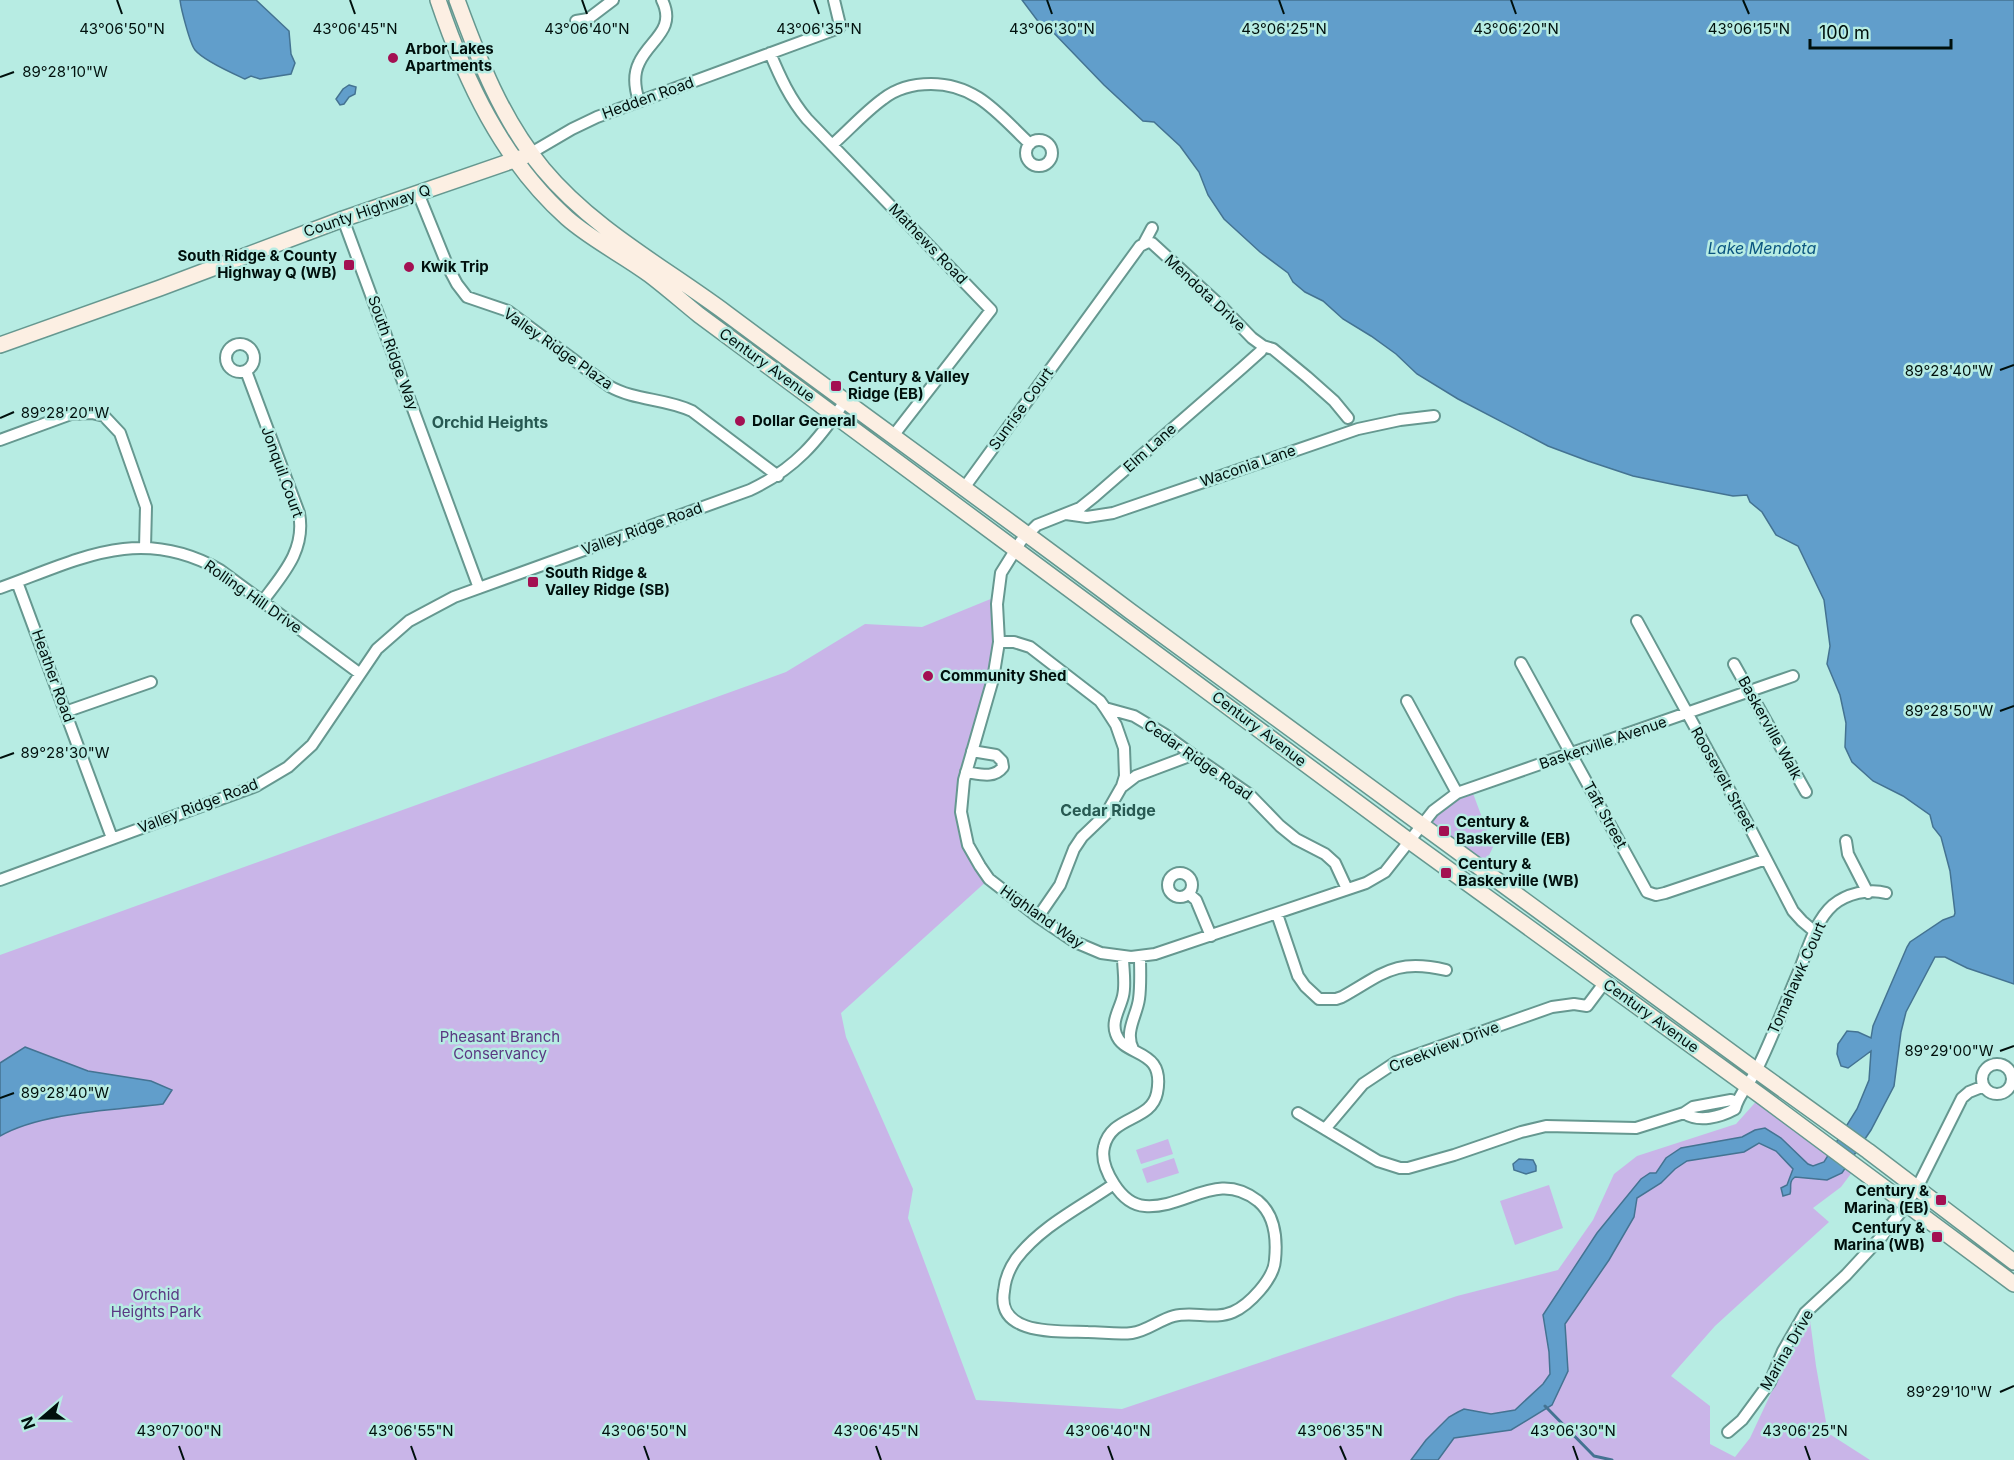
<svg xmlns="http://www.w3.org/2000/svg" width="2014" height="1460" font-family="Inter,sans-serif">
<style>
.green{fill:#c9b5e8}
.water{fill:#619ecb;stroke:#447392;stroke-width:1.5}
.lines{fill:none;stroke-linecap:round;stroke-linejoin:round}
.stream{stroke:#447392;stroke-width:3}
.street-casing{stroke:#669890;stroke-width:14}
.secondary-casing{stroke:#669890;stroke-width:18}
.street{stroke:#fff;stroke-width:10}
.secondary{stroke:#fcefe3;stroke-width:15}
.ticks{fill:none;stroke:#00100d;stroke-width:2}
.poi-dot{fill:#a31052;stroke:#b7ece3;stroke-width:2}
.labels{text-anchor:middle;stroke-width:5;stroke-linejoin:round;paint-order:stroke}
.poi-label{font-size:15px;font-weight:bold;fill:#00100d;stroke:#b7ece3;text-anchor:start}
.street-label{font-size:15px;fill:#00100d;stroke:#b7ece3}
.park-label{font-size:15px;fill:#5a3882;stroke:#b7ece3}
.water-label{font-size:16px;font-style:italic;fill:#0b5581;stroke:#b7ece3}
.neighbourhood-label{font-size:16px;font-weight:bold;fill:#275952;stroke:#b7ece3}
.ticks-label{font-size:15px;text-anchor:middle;fill:#00100d;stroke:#b7ece3;stroke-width:5;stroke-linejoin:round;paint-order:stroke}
</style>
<rect width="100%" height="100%" fill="#b7ece3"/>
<path class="green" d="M998 596 999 642 971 758 963 828 989 879 841 1013 846 1037 913 1189 908 1218 976 1400 1122 1409 1457 1296 1558 1270 1593 1220 1614 1174 1637 1156 1736 1124 1761 1096 1856 1167 1841 1187 1813 1208 1829 1222 1715 1326 1671 1376 1710 1406V1444L1735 1457 1750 1438 1788 1357 1810 1320 1816 1366 1828 1433 1870 1460H0V955L786 672 865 624 922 627Z
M1471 788 1493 847 1483 868 1422 823Z
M1168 1139 1173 1154 1141 1164 1136 1150Z
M1174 1158 1179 1173 1147 1183 1142 1169Z
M1549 1185 1563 1228 1515 1245 1500 1201Z"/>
<path class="water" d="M180 0H256L289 31 291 54 295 63 291 74 260 79 251 76 245 79C232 73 204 61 195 50 190 44 181 9 180 0Z
M1022 0H2014V984L1967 968 1945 957H1935L1906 1012 1901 1032 1894 1086 1871 1130 1842 1173 1827 1180 1795 1177C1788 1182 1792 1187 1790 1194L1783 1196 1781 1188 1787 1185 1793 1169 1776 1151 1759 1143 1744 1152 1687 1161 1675 1169 1661 1183 1637 1198 1634 1217 1609 1260 1565 1324 1568 1371 1552 1405 1511 1430 1454 1438 1438 1460H1411L1426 1440 1449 1417 1458 1412 1464 1409 1491 1414 1515 1410 1543 1384 1550 1374 1549 1352 1543 1315 1597 1233 1641 1179 1650 1173H1656L1666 1158 1681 1148 1742 1137 1755 1130 1765 1128 1781 1138 1808 1164 1813 1166 1824 1162 1857 1109 1869 1080 1871 1051 1848 1068 1841 1066 1837 1054 1838 1044 1847 1031 1858 1032 1871 1038 1873 1026 1907 947 1910 942 1943 920 1954 916 1955 913 1950 871 1941 837 1933 827 1930 815 1903 796 1873 781 1852 762 1845 747 1846 723 1840 695 1827 664 1830 646 1824 600 1798 546 1776 535 1762 512 1750 502 1747 495 1733 496 1676 485 1633 476 1588 461 1548 446 1458 399 1417 374 1396 354 1371 336 1343 319 1323 301 1305 292 1293 282 1288 273 1260 252 1224 219 1208 195 1199 172 1180 146 1154 122 1143 121 1104 85 1050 29 1037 20Z
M349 85 356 87 355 94 349 97 344 104 340 105 336 99 343 89Z
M25 1047 88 1071 151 1081 172 1090 163 1104C115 1110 42 1112 0 1136V1063Z
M1519 1159 1533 1160 1536 1166V1171L1526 1174 1514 1170 1513 1164Z"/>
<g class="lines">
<path class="stream" d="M1545 1406 1594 1456 1612 1460"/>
<defs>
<path id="street" d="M576 21 588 19 613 0
M770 53C780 77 790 99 807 119L991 310 893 436
M639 101C635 89 633 75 639 63 649 40 677 30 662 0
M1026 153a13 13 0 1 1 26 0a13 13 0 1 1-26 0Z
M832 145C849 130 865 112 883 99 897 88 914 84 931 84 977 84 999 115 1030 144
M531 153 572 129 597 117 839 28 840 25 834 0
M418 193 448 267 457 284 467 297 508 311 609 386C635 401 665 398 692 411L778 476
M343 219 479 588
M1144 243 1152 228
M226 358a14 14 0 1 1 28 0a14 14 0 1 1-28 0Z
M1263 346 1261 351 1242 368 1095 496 1080 508 1037 525 1021 541 1001 573 997 604 999 642 993 679 964 780 961 812 968 845 980 866 989 879 1038 917 1075 942 1101 953 1131 957 1155 954 1366 883 1385 872 1433 811 1457 793 1793 676
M246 371 299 513C306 550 283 574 262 602
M0 440 71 414 92 413 104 416 120 433 146 507 145 548
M964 488 1140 246 1148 242 1152 243 1223 308 1252 338 1263 346 1273 349 1307 377 1334 401 1348 418
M1066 514 1087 517 1113 513 1358 429 1400 420 1434 416
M17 582 112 838
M0 588C78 560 139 524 220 570L359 673
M1637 621 1749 826 1793 911 1802 921 1815 932
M999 642H1014L1030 647 1100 701 1105 708 1134 716 1164 734 1201 761 1249 794 1280 826 1296 839 1325 854 1335 863 1347 889
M1521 663 1647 892 1656 895 1665 893 1766 859
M1734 664 1806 792
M1407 701 1457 793
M65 712 151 682
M966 772C980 774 994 779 1003 767L1002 761 996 755 972 751
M1123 786 1136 776 1192 755
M1846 841 1848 854 1868 893
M1168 885a12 12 0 1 1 24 0a12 12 0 1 1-24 0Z
M0 880 256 786 288 767 312 745 377 649 409 621 454 597 750 490C795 469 818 441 845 401
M1189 894 1196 900 1211 936
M1277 914 1298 976 1305 986 1319 999H1336L1342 997C1383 974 1395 958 1446 970
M1038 917 1060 885 1074 849 1082 837 1106 814 1122 786 1125 776 1124 748 1116 725 1105 708
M1133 1049C1124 1032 1137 1015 1139 999 1141 985 1140 970 1140 956
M1982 1079a15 15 0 1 1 30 0a15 15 0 1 1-30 0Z
M1298 1113 1378 1161 1400 1168H1408L1454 1155 1521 1132 1546 1126 1636 1128 1684 1113 1693 1107 1731 1100 1736 1102
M1684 1113C1699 1123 1720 1117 1735 1109 1738 1095 1751 1082 1757 1069 1773 1037 1785 1003 1799 971 1808 949 1815 921 1833 905 1846 894 1869 888 1886 893
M1325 1129 1363 1084 1396 1062 1552 1007 1574 1004 1587 1006 1605 982
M1114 1184C1081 1207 1041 1226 1016 1259 1009 1269 1005 1279 1004 1291 996 1336 1059 1331 1088 1332 1102 1332 1118 1335 1132 1333 1147 1331 1159 1320 1174 1316 1192 1311 1215 1320 1233 1312 1249 1305 1274 1279 1275 1260 1277 1240 1275 1215 1258 1201 1217 1169 1186 1209 1145 1206 1130 1205 1121 1195 1114 1184 1107 1173 1101 1159 1104 1147 1111 1115 1151 1122 1157 1093 1166 1047 1124 1058 1116 1034 1111 1021 1120 1009 1123 996 1126 984 1123 969 1123 957
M1728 1432 1742 1420 1770 1382 1783 1351 1805 1313 1846 1275 1883 1235 1900 1213 1917 1188 1962 1098 1969 1092 1984 1086"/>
<path id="secondary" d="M438 0C465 80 502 160 567 218 592 240 623 255 650 275 667 288 683 302 699 315L1408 840 1761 1096 2014 1284
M457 0C479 60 502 120 543 169 593 229 664 267 726 313 860 413 996 510 1130 611L1757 1071 1868 1151 2014 1262
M0 345 160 288 343 219 523 157"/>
</defs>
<use href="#street" class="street-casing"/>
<use href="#secondary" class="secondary-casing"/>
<use href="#street" class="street"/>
<use href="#secondary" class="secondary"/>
</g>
<path class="ticks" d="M117 0 122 14M350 0 355 14M582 0 587 14M814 0 819 14M1047 0 1052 14M1279 0 1284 14M1511 0 1516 14M1743 0 1749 14M0 77 14 72M2000 370 2014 365M0 418 14 412M2000 711 2014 706M0 758 14 753M2000 1051 2014 1046M0 1098 14 1093M2000 1392 2014 1386M179 1446 184 1460M411 1446 416 1460M644 1446 649 1460M876 1446 881 1460M1108 1446 1113 1460M1340 1446 1346 1460M1573 1446 1578 1460M1805 1446 1810 1460"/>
<g class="poi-dot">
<circle cx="393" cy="58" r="6"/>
<rect x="343" y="259" width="12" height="12" rx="3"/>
<circle cx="409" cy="267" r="6"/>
<rect x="830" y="380" width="12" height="12" rx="3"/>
<circle cx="740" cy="421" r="6"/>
<rect x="527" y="576" width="12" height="12" rx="3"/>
<circle cx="928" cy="676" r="6"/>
<rect x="1438" y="825" width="12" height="12" rx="3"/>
<rect x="1440" y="867" width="12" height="12" rx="3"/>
<rect x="1935" y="1194" width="12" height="12" rx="3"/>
<rect x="1931" y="1231" width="12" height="12" rx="3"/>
</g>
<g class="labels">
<g class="poi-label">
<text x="405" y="54">Arbor Lakes<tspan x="405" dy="17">Apartments</tspan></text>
<text x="337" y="261" text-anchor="end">South Ridge &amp; County<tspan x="337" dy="17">Highway Q (WB)</tspan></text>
<text x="421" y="272">Kwik Trip</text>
<text x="848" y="382">Century &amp; Valley<tspan x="848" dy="17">Ridge (EB)</tspan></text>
<text x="752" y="426">Dollar General</text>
<text x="545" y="578">South Ridge &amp;<tspan x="545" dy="17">Valley Ridge (SB)</tspan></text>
<text x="940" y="681">Community Shed</text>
<text x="1456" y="827">Century &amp;<tspan x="1456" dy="17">Baskerville (EB)</tspan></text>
<text x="1458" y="869">Century &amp;<tspan x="1458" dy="17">Baskerville (WB)</tspan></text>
<text x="1929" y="1196" text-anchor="end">Century &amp;<tspan x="1929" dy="17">Marina (EB)</tspan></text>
<text x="1925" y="1233" text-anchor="end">Century &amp;<tspan x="1925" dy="17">Marina (WB)</tspan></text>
</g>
<g class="street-label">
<text transform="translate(648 98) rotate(-20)" y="5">Hedden Road</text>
<text transform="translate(367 211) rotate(-19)" y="5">County Highway Q</text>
<text transform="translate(928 244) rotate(46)" y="5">Mathews Road</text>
<text transform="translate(1205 293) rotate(43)" y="5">Mendota Drive</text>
<text transform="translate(558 349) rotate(35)" y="5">Valley Ridge Plaza</text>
<text transform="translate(393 353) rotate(70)" y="5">South Ridge Way</text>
<text transform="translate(767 365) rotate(36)" y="5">Century Avenue</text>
<text transform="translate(1021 409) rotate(-54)" y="5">Sunrise Court</text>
<text transform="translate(1150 448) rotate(-42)" y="5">Elm Lane</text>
<text transform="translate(1248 466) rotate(-19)" y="5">Waconia Lane</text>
<text transform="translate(282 472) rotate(70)" y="5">Jonquil Court</text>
<text transform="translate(642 529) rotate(-20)" y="5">Valley Ridge Road</text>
<text transform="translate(253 597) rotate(35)" y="5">Rolling Hill Drive</text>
<text transform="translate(53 676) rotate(70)" y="5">Heather Road</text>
<text transform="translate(1770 728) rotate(61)" y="5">Baskerville Walk</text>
<text transform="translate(1259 729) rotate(37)" y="5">Century Avenue</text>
<text transform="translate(1603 743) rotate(-19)" y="5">Baskerville Avenue</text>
<text transform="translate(1198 760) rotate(35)" y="5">Cedar Ridge Road</text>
<text transform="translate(1723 779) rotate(61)" y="5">Roosevelt Street</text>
<text transform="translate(198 806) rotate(-21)" y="5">Valley Ridge Road</text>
<text transform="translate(1605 815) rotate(61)" y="5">Taft Street</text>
<text transform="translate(1042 917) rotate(35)" y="5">Highland Way</text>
<text transform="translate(1797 978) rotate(-66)" y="5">Tomahawk Court</text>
<text transform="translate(1651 1016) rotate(36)" y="5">Century Avenue</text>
<text transform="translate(1444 1047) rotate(-21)" y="5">Creekview Drive</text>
<text transform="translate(1787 1350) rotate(-60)" y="5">Marina Drive</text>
</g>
<g class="park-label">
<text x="500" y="1042">Pheasant Branch<tspan x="500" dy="17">Conservancy</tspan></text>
<text x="156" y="1300">Orchid<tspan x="156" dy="17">Heights Park</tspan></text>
</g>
<g class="water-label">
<text x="1762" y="254">Lake Mendota</text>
</g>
<g class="neighbourhood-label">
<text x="490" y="428">Orchid Heights</text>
<text x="1108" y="816">Cedar Ridge</text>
</g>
</g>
<g class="ticks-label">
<text x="122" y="34">43°06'50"N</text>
<text x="355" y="34">43°06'45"N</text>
<text x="587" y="34">43°06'40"N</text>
<text x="819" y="34">43°06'35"N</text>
<text x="1052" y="34">43°06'30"N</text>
<text x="1284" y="34">43°06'25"N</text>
<text x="1516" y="34">43°06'20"N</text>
<text x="1749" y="34">43°06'15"N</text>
<text x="65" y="77">89°28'10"W</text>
<text x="1949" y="376">89°28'40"W</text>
<text x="65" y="418">89°28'20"W</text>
<text x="1949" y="716">89°28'50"W</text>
<text x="65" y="758">89°28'30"W</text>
<text x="1949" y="1056">89°29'00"W</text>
<text x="65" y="1098">89°28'40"W</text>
<text x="1949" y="1397">89°29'10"W</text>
<text x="179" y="1436">43°07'00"N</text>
<text x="411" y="1436">43°06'55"N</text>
<text x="644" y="1436">43°06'50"N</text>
<text x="876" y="1436">43°06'45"N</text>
<text x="1108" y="1436">43°06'40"N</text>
<text x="1340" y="1436">43°06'35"N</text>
<text x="1573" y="1436">43°06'30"N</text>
<text x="1805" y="1436">43°06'25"N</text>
</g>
<g transform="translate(42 1418) rotate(250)" stroke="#b7ece3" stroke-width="4.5" paint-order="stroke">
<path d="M0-4.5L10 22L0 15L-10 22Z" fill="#00100d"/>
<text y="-9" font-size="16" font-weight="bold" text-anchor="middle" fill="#00100d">N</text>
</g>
<path d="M1810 39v9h141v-9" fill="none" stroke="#00100d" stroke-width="3"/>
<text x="1819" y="39" font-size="18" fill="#00100d" stroke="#b7ece3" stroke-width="4.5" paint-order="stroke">100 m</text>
</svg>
